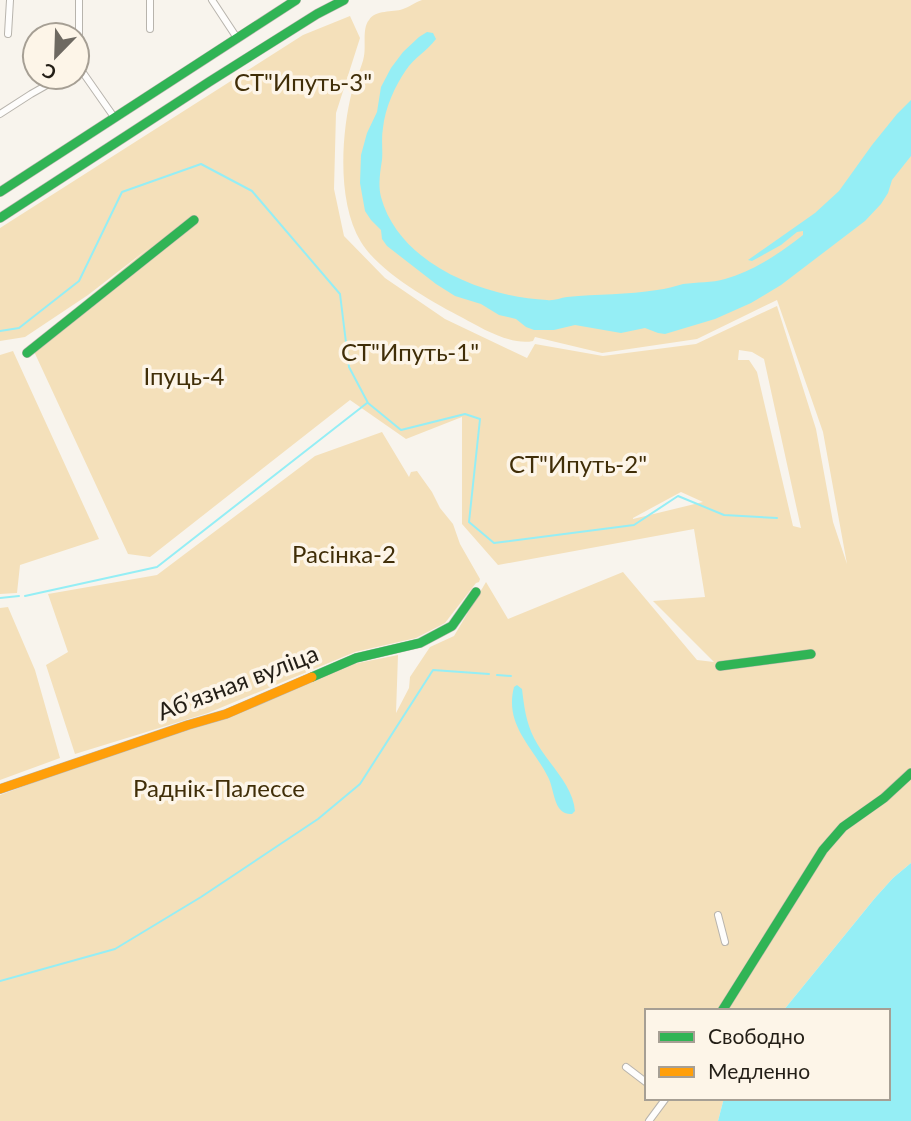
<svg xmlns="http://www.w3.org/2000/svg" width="911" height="1121" font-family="Lato,sans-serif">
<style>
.green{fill:#f4e0ba;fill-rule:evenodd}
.water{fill:#95eef5}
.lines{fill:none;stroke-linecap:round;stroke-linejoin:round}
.stream{stroke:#95eef5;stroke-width:2}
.street-casing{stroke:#b8b4ad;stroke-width:8}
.fast-casing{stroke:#b8b4ad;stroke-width:10}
.slow-casing{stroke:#b8b4ad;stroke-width:10}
.street{stroke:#fefdfc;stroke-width:6}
.fast{stroke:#30b455;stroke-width:9}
.slow{stroke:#ff9f0a;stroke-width:9}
.labels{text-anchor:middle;stroke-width:7;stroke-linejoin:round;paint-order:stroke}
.park-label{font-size:24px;fill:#402e08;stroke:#fdf5e8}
.street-label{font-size:24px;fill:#231e16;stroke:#fdf5e8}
</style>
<rect width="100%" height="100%" fill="#f8f4ed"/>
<path class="green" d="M422 0H911V863L893 878 875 898 783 1011H647V1098H724L718 1121H0V795L353 664 398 655 396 713 409 688 410 677 430 647 454 636 486 582 508 619 623 572 697 660 714 662 653 601 705 597 694 529 498 565 462 524V417L406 439 350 400 150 557 128 554 31 345 150 247 88 295 25 337 0 341V228L303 35 350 16 360 38 336 113 334 189 344 236 385 278 445 319 527 358 535 344 603 356 696 344 777 306 816 429 833 522 847 564 823 432 777 300 697 339 602 353 535 337 533 341C512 346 481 328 463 318 432 302 379 272 361 242 337 203 341 135 352 91 355 79 362 68 364 56 366 46 362 28 369 20 376 9 392 13 403 9 410 7 415 2 422 0ZM739 350 752 352 764 359 801 528 793 526 757 372 749 360H738ZM681 492 703 502 633 519V518Z
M13 351 99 539 20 565 17 593 0 594V355Z
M382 432 409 477 411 472 417 471 432 492 440 508 453 524 460 544 480 579 479 582 476 583 445 623 416 638 355 652 208 713 75 754 46 665 68 652 48 594 157 575 315 456Z
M8 607 35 670 60 758 0 780V608Z"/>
<path class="water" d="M427 32 433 33 436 39C427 51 414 58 406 70 395 86 385 108 383 128 381 139 383 150 382 160 380 173 378 185 381 197 399 264 484 297 547 300 554 301 560 298 567 297 597 294 628 295 657 290 666 289 675 286 683 284 697 282 712 283 725 279 754 271 780 253 803 235V231L797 232 781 245 752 261 748 260 815 213 839 191 872 145 897 114 911 100V156L892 180 888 193 881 204 865 221 781 285 751 303 715 319 665 334 658 333 645 328 621 333 575 325 554 330H534L526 327 516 319 499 315 481 304 455 296 436 284 387 246 382 239 381 230 371 220 365 211 360 183 361 155 367 133 377 112 381 87 391 68 403 52 419 37Z
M517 685 522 689C524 706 526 722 534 738 546 762 573 784 575 811L572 814C553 815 555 790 548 777 533 747 504 725 514 687Z
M911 863V1121H718L724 1098H888V1011H783L875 898 893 878Z"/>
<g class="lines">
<path class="stream" d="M0 331 19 328 79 281 122 192 201 164 252 191 340 294 349 367 368 403 401 430 465 414 480 419 469 522 494 543 634 525 678 496 724 515 777 518
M25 596 157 567 367 403
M0 598 19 596
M497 675 511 676
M0 981 115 949 201 897 318 819 360 784 433 670 489 674"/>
<defs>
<path id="street" d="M79 0V67L114 117
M150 0V29
M212 0 237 38
M8 34 10 0
M0 114 31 94 61 77
M718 915 725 942
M626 1067 647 1083
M649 1121 666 1098"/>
<path id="fast" d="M0 192 296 0
M0 218 209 82 317 14 344 0
M27 353 194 220
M720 666 811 654
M312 677 356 658 420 643 452 626 476 592
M722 1011 823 850 843 827 884 798 911 773"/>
<path id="slow" d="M0 789 188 725 226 714 312 677"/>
</defs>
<use href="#street" class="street-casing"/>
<use href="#fast" class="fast-casing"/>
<use href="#slow" class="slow-casing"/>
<use href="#street" class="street"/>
<use href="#fast" class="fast"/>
<use href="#slow" class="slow"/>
</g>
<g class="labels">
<g class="park-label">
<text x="303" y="91">СТ"Ипуть-3"</text>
<text x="410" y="361">СТ"Ипуть-1"</text>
<text x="184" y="385">Іпуць-4</text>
<text x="578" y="473">СТ"Ипуть-2"</text>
<text x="344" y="563">Расінка-2</text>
<text x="219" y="797">Раднік-Палессе</text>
</g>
<g class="street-label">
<text transform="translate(238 683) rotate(-21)" y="8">Абʼязная вуліца</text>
</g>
</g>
<rect x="645" y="1009" width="245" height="91" fill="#fdf5e8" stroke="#a69f94" stroke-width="2"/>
<rect x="659" y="1032" width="35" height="10" fill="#30b455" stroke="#a69f94" stroke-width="2"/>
<text x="708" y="1044" font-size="21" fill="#231e16">Свободно</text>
<rect x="659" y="1067" width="35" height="10" fill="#ff9f0a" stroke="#a69f94" stroke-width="2"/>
<text x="708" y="1079" font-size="21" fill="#231e16">Медленно</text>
<g transform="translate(56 56) rotate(203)"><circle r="33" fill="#fdf5e8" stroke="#a69f94" stroke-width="2"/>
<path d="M0-5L12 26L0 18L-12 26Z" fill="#6e6961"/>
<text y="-10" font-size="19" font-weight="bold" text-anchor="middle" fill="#231e16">С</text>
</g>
</svg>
